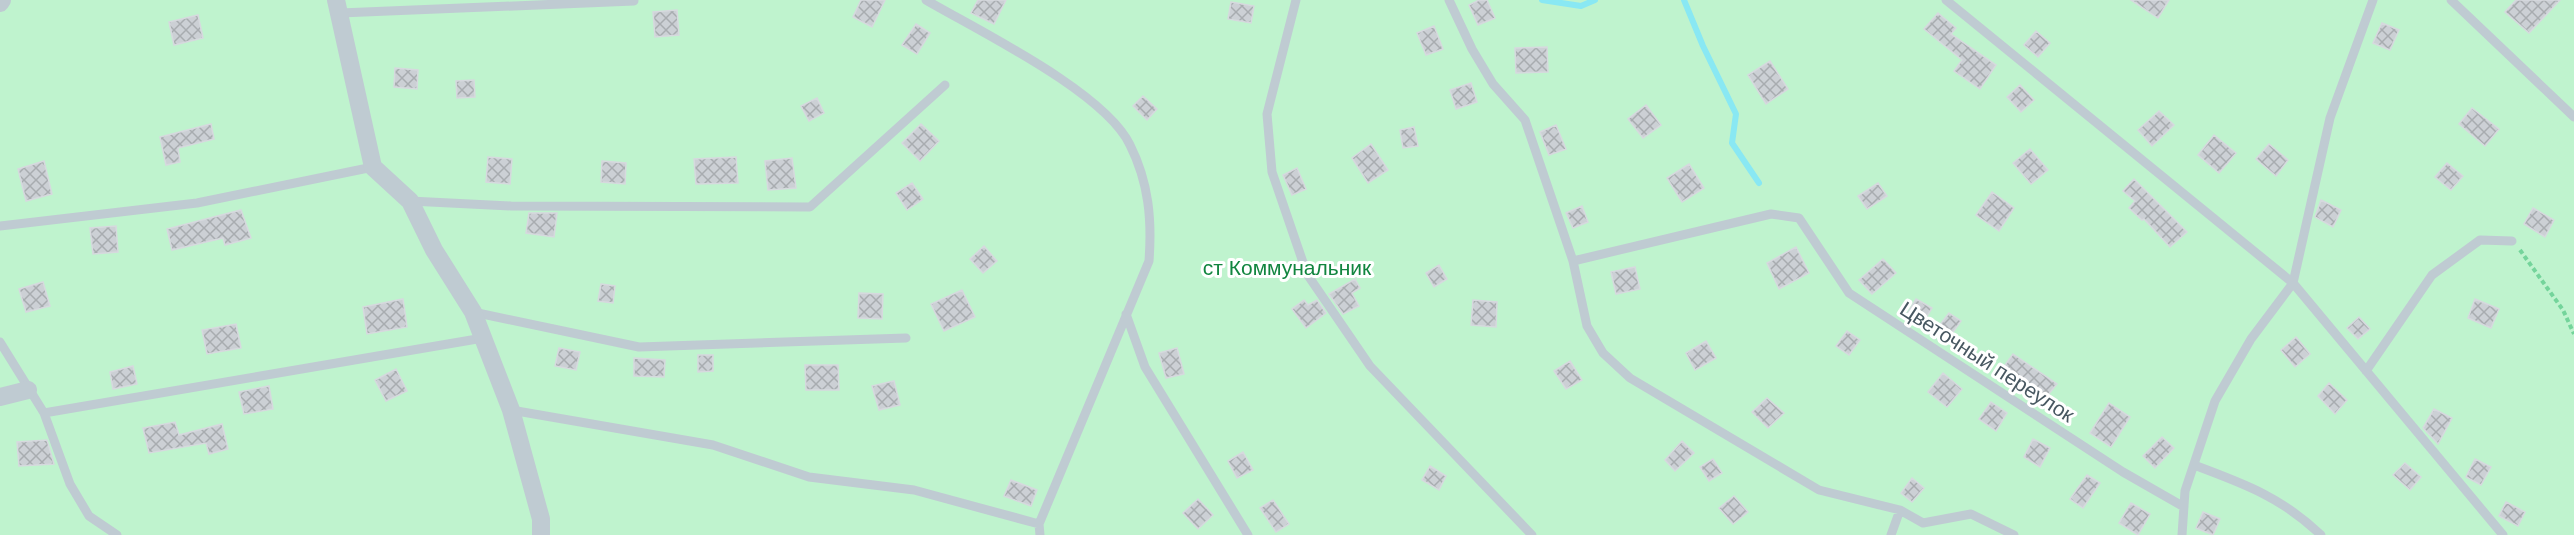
<svg xmlns="http://www.w3.org/2000/svg" width="2574" height="535" font-family="Arial,sans-serif">
<style>
.green{fill:#bff3ce}
.lines{fill:none;stroke-linecap:round;stroke-linejoin:round}
.stream{stroke:#89e8f3;stroke-width:6}
.building{fill:url(#building-cross-hatch);stroke:#d6d9de;stroke-width:1.5}
.path{stroke:#74d49b;stroke-width:4;stroke-dasharray:4.5 3;stroke-linecap:butt}
.service{stroke:#bfcbd2;stroke-width:9}
.minor{stroke:#bfcbd2;stroke-width:18}
.labels{text-anchor:middle;stroke-width:6;stroke-linejoin:round;paint-order:stroke}
.park-label{font-size:21px;fill:#11853f;stroke:#fff}
.street-label{font-size:21px;fill:#485861;stroke:#fff}
</style>
<defs>
<pattern id="building-cross-hatch" width="8" height="8" patternUnits="userSpaceOnUse" patternTransform="scale(1.5)"><rect width="8" height="8" fill="#ccd0d5"/><path d="M0 0l8 8M0 8l8-8" fill="none" stroke="#a8acb0"/></pattern>
</defs>
<rect width="100%" height="100%" fill="#f4f2f2"/>
<path class="green" d="M0 0H2574V535H0Z"/>
<g class="lines">
<path class="stream" d="M1542 0 1581 6 1595 0
M1684 0 1703 46 1736 114 1732 143 1759 183"/>
</g>
<path class="building" d="M861 0H885L872 27 853 17Z
M978 0H1006L994 24 971 13Z
M1479 0H1487L1495 18 1478 25 1469 5Z
M2131 0H2169L2158 18Z
M2516 0H2560L2529 33 2505 12Z
M1231 2 1254 6 1251 23 1228 19Z
M677 10 679 35 655 37 653 12Z
M1938 13 1956 28 1951 34 1996 65 1980 89 1954 71 1962 60 1924 29Z
M198 15 203 38 174 45 169 22Z
M2382 23 2399 30 2390 50 2373 43Z
M916 24 930 33 917 54 902 45Z
M1434 26 1443 49 1426 55 1417 33Z
M2036 31 2050 43 2038 57 2024 45Z
M1547 47 1548 72 1516 73 1515 48Z
M1770 61 1788 89 1766 104 1748 75Z
M395 68 418 70 417 89 394 87Z
M474 80 475 97 457 98 456 81Z
M1471 83 1477 102 1456 109 1450 90Z
M2020 85 2034 100 2021 112 2007 97Z
M1143 96 1157 109 1147 120 1133 106Z
M817 98 824 113 809 121 801 106Z
M1646 105 1661 125 1643 138 1628 119Z
M2472 108 2499 129 2485 146 2459 124Z
M2159 111 2174 125 2152 146 2138 130Z
M211 124 214 139 178 148 180 162 166 165 160 137Z
M921 124 939 141 920 161 902 143Z
M1556 125 1566 149 1549 155 1540 132Z
M1414 127 1418 146 1403 148 1400 130Z
M2214 135 2236 153 2219 173 2198 155Z
M1371 144 1388 170 1368 183 1352 158Z
M2269 144 2288 160 2276 176 2256 159Z
M2030 149 2048 170 2031 184 2013 163Z
M488 157 512 159 510 184 486 182Z
M736 157 738 183 696 184 694 159Z
M792 158 796 188 768 190 765 161Z
M44 161 52 194 26 201 18 169Z
M602 161 626 163 625 184 601 182Z
M2447 163 2463 176 2451 190 2435 177Z
M1689 164 1704 188 1682 202 1667 178Z
M1297 168 1306 189 1292 195 1283 175Z
M2134 179 2187 232 2170 247 2144 219 2142 220 2129 208 2135 201 2123 191Z
M912 183 923 199 907 210 896 193Z
M1878 183 1887 196 1867 209 1858 196Z
M1992 192 2014 208 1999 231 1976 215Z
M2321 200 2341 210 2333 227 2315 217Z
M1582 206 1588 222 1573 228 1566 213Z
M2533 208 2554 220 2545 237 2524 224Z
M241 210 251 238 225 245 223 238 172 250 167 229Z
M529 213H557L554 237 526 233Z
M116 226 118 252 93 254 90 228Z
M984 246 997 261 983 273 970 259Z
M1796 247 1809 273 1779 289 1767 263Z
M1883 259 1896 273 1872 294 1859 280Z
M1439 265 1447 279 1434 287 1426 273Z
M1635 267 1640 289 1616 294 1611 272Z
M1355 279 1360 288 1352 293 1359 306 1343 314 1329 294Z
M43 282 50 306 26 312 19 289Z
M601 284 615 286 613 303 598 301Z
M962 290 975 317 944 331 931 304Z
M859 293 883 294 882 319 858 318Z
M403 299 407 327 367 334 363 307Z
M1916 299 1932 308 1921 326 1906 316Z
M2475 299 2499 309 2491 328 2468 318Z
M1304 300 1308 305 1317 300 1326 313 1306 328 1292 309Z
M1473 300 1497 302 1496 327 1471 325Z
M1949 313 1961 321 1951 335 1939 326Z
M2359 317 2370 329 2358 339 2347 328Z
M236 324 241 348 207 354 202 330Z
M1847 331 1860 340 1849 355 1836 346Z
M2296 337 2310 354 2295 367 2281 350Z
M1706 341 1716 358 1695 370 1686 353Z
M559 348 580 352 576 370 555 366Z
M1177 348 1184 374 1166 378 1159 353Z
M2013 354 2057 384 2043 401 2000 372Z
M698 355H713V371L698 372Z
M634 358 665 360 664 377 634 376Z
M1570 361 1582 380 1566 389 1554 371Z
M805 365H838L839 390H806Z
M133 366 137 384 113 389 110 372Z
M396 369 407 391 386 401 375 380Z
M1943 373 1962 389 1947 407 1928 392Z
M894 381 900 405 879 410 872 386Z
M2329 383 2347 400 2335 414 2318 396Z
M269 386 273 409 244 414 239 392Z
M1767 398 1784 413 1768 428 1752 412Z
M1991 402 2007 413 1996 431 1979 419Z
M2109 403 2130 417 2111 447 2090 433Z
M2434 409 2452 418 2438 444 2423 428Z
M175 422 179 435 222 424 228 449 209 454 206 443 149 453 143 428Z
M2162 437 2174 448 2155 468 2143 456Z
M2033 439 2050 448 2040 467 2024 457Z
M47 440 54 464 19 466 17 442Z
M1682 441 1694 453 1675 471 1665 460Z
M1243 452 1253 470 1237 478 1228 461Z
M1713 459 1722 473 1709 481 1700 467Z
M2475 459 2491 467 2481 485 2466 477Z
M2405 463 2421 477 2410 490 2393 475Z
M1430 466 1446 476 1439 490 1422 480Z
M2087 475 2100 483 2083 508 2070 499Z
M1912 478 1924 488 1912 502 1901 493Z
M1011 480 1037 490 1031 506 1004 496Z
M1734 496 1748 512 1733 524 1719 508Z
M1198 499 1213 515 1198 529 1183 513Z
M1273 500 1289 524 1276 532 1260 508Z
M2506 502 2525 512 2518 526 2499 516Z
M2131 503 2150 514 2138 535 2119 523Z
M2203 512 2220 519 2213 535 2196 528Z"/>
<g class="lines">
<path class="path" d="M2520 250 2563 310 2574 334"/>
<path class="service" d="M926 0C979 31 1105 92 1130 145 1149 183 1152 220 1149 261L1039 524 1040 535
M1296 0 1267 114 1272 172 1307 274 1370 366 1532 535
M1449 0 1472 49 1493 84 1525 120 1573 261 1771 214 1799 218 1849 293 2123 472 2184 507
M1946 0 2293 283 2503 535
M2451 0 2574 117
M340 13 634 1
M410 201 511 206 810 207 945 85
M0 226 197 203 373 167
M1573 261 1587 326 1603 353 1630 378 1819 490 1900 510 1923 523 1971 514 2014 535
M473 312 639 347 906 338
M1126 314 1145 367 1248 535
M0 342 44 413 70 484 89 516 117 535
M2366 371 2432 275 2480 240 2512 241
M511 410 713 445 809 477 914 490 1039 524
M44 413 483 338
M2194 465C2245 484 2281 497 2321 535
M1891 535 1900 510
M2182 535 2185 491 2215 401 2251 339 2293 283 2330 118 2373 0"/>
<path class="minor" d="M336 0 373 167 410 201 434 250 473 312 511 410 541 519V535
M0 3 2 0
M0 397 28 390"/>
</g>
<g class="labels">
<g class="park-label">
<text x="1287" y="275">ст Коммунальник</text>
</g>
<g class="street-label">
<text transform="translate(1987 362) rotate(33)" y="7">Цветочный переулок</text>
</g>
</g>
</svg>
